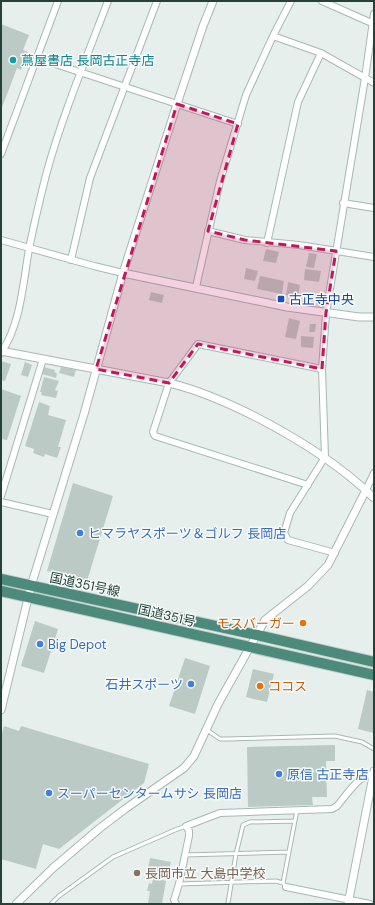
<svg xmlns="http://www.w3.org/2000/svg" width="375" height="905" font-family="'DM Sans','Noto Sans JP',sans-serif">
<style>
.building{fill:#bbcac4}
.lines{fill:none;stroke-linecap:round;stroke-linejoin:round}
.service-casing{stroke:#a8b8b2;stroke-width:5}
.minor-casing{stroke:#a8b8b2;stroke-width:8}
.tertiary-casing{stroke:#a8b8b2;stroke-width:9}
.trunk-casing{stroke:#c2cac8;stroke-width:12}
.service{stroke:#fff;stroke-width:3}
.minor{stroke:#fff;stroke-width:6}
.tertiary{stroke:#fff;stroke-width:7}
.trunk{stroke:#4c8a7c;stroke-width:10}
.marked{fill:#c2185b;fill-opacity:0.2;stroke:#c2185b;stroke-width:3;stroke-dasharray:8 5;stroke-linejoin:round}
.culture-dot{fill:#0f9aa8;stroke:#f7fbf9;stroke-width:1.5}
.transit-dot{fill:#1a4fb4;stroke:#f7fbf9;stroke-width:1.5}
.shop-dot{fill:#3f7fe0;stroke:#f7fbf9;stroke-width:1.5}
.food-dot{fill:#e8710a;stroke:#f7fbf9;stroke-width:1.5}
.education-dot{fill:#8d6e63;stroke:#f7fbf9;stroke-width:1.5}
.labels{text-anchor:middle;stroke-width:3;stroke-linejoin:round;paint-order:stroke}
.culture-label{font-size:13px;fill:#0d838f;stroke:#f7fbf9;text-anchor:start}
.transit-label{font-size:13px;fill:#164399;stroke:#f7fbf9;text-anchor:start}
.shop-label{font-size:13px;fill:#366cbe;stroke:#f7fbf9;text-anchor:start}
.street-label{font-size:13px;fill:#24423a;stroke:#f7fbf9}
.food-label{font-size:13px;fill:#c56008;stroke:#f7fbf9;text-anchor:end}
.education-label{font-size:13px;fill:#785e54;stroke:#f7fbf9;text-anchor:start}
</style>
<rect width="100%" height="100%" fill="#e6efeb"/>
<path class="building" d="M1 24 29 35 23 50 28 52 21 70 17 68 1 110Z
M266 249 279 252 276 263 263 261Z
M309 253 317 254 314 268 306 267Z
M246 268 258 271 255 281 244 279Z
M305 269 321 271 319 282 304 280Z
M260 276 284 281 282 294 257 289Z
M288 282 300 285 298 297 286 295Z
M151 292 164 295 162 303 149 300Z
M289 318 300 321 296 339 285 337Z
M310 324H316L315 332H309Z
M301 336 314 337 313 348 301 347Z
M1 361 11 364 5 381 1 380Z
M25 362 32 365 28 377 21 375Z
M44 367 55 370 54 372 57 373 56 378 42 374Z
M61 367 76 370 74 377 59 373Z
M44 377 59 381 55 390 58 391 56 398 41 395 42 392H40Z
M1 389 21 396 7 440 1 439Z
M39 402 50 406 48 415 66 420 58 447H61L57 458 45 454 44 457 33 453 34 449 25 446Z
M73 483 113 496 87 581 47 571Z
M35 621 58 629 44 673 21 666Z
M185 658 210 666 195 714 169 706Z
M253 669 274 674 267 702 246 697Z
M367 690 374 692V733L358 729Z
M4 726 19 731 21 726 149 764 144 783 59 849 43 844 36 869 1 859V738Z
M335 745V761H326L327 797H312L313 805 248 807 247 747Z
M150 858 171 862 167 879 159 877 158 879 166 881 162 904H148L150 891H147L149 883 152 884 153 879H155L156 876 147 875Z"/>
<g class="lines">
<defs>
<path id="service" d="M207 730 220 739H226L335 736 362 742 374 749
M185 855 289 852
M179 884 276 881 283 883
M286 887 283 883 297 810
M228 903 236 854 243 825 250 822 295 821
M51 904 59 896 113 857 175 830 186 826"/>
<path id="minor" d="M322 1 374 24
M273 36 321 53 374 83
M37 58 238 124
M1 154 58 1
M343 203 374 208
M208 231 245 240 299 245 374 257
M1 240 94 266 123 273
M267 243 298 102 321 53
M71 260 90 178 157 1
M196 287 220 181 246 95 273 36 291 1
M1 353C21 324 23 283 29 249 34 224 40 199 46 175 62 116 86 59 108 1
M308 485 155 436 153 432 169 383 198 344 322 369
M366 490 374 473
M1 496 43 359
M1 502 53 514
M335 553 288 540 284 533 290 513 325 457 322 369 326 313 365 78 374 14
M286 887 370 904
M176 904 174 900 179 884 189 836V831L186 826 220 813 332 809 337 806C345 797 361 772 374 774"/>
<path id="tertiary" d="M123 273 287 307 359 317H374
M1 351 169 383C199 390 226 402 254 416 297 438 339 464 374 498
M1 710 31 586 84 414 123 273 177 104 203 26 213 1
M16 904 53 868 100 828 125 809 184 768 194 756 218 704 265 620 308 586 328 565 366 490
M348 904 374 771"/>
<path id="trunk" d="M1 579 257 635 374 662
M1 591 374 675"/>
</defs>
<use href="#service" class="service-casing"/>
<use href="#minor" class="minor-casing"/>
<use href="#tertiary" class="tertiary-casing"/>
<use href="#trunk" class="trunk-casing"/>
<use href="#service" class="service"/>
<use href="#minor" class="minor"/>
<use href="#tertiary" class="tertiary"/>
<use href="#trunk" class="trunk"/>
</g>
<path class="marked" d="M177 104 238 124 208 231 245 240 336 251 326 313 322 369 198 344 169 383 96 369Z"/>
<circle class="culture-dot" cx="13" cy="60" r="4"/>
<rect class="transit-dot" x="277" y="295" width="8" height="8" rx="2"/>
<g class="shop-dot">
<circle cx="80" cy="533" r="4"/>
<circle cx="40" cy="644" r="4"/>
<circle cx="191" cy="684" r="4"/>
<circle cx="279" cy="774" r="4"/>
<circle cx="49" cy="793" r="4"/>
</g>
<g class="food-dot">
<circle cx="303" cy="623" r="4"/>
<circle cx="260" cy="686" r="4"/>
</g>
<circle class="education-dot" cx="137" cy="873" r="4"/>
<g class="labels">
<g class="culture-label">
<text x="21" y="65">蔦屋書店 長岡古正寺店</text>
</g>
<g class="transit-label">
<text x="289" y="304">古正寺中央</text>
</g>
<g class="shop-label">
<text x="88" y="538">ヒマラヤスポーツ＆ゴルフ 長岡店</text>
<text x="48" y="649">Big Depot</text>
<text x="183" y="689" text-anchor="end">石井スポーツ</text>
<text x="287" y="779">原信 古正寺店</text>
<text x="57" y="798">スーパーセンタームサシ 長岡店</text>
</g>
<g class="street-label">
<text transform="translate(85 584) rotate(12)" y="5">国道351号線</text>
<text transform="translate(167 615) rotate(13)" y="5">国道351号</text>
</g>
<g class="food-label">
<text x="295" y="628">モスバーガー</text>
<text x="268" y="691" text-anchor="start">ココス</text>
</g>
<g class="education-label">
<text x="145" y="878">長岡市立 大島中学校</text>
</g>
</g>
<rect width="375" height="905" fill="none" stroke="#24423a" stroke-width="4"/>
</svg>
